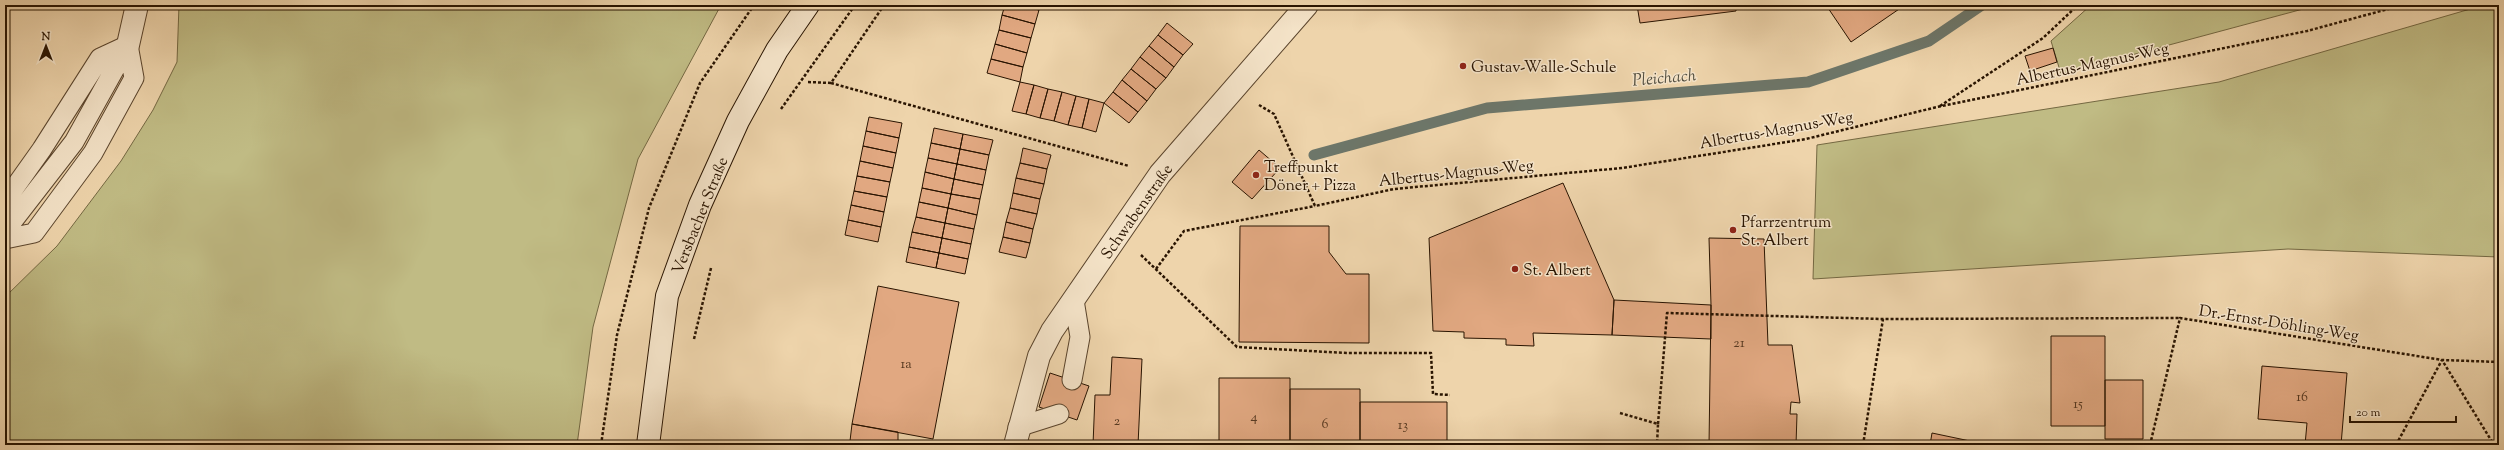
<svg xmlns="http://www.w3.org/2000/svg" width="2504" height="450" font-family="'Sorts Mill Goudy',serif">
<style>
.green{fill:#c0bb84;stroke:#746842}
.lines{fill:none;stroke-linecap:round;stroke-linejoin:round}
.stream{stroke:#6d7669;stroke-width:11}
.building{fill:#e1a881;stroke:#291401}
.service-casing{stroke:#5a442c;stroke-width:21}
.minor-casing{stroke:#5a442c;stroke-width:24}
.secondary-casing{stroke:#291401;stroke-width:24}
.path{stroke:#291401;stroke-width:2.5;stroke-dasharray:3 2;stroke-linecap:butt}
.service{stroke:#f4e3c8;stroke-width:19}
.minor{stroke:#f4e3c8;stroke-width:22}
.secondary{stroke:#f4e3c8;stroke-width:22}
.poi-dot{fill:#8f2418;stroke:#f4e3c8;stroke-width:1.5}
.labels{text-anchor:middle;stroke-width:3;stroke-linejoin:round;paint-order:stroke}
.number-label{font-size:14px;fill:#573921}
.street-label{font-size:16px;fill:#291401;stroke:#f4e3c8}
.poi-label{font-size:16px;fill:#291401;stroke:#f4e3c8;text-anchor:start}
.water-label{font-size:17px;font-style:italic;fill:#514d3e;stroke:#f4e3c8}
</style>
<rect width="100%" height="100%" fill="#eed4ab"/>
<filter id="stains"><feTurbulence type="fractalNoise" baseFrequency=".005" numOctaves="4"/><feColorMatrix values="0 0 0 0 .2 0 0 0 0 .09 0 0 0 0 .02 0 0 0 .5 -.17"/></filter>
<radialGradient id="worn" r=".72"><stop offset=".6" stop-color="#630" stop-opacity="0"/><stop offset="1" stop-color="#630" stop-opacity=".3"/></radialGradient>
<path class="green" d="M179 5H721L638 159 593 327 577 445H5V297L57 246 121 161 153 110 177 62Z
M2091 5H2318L2061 74 2051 41Z
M2484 5H2499V257L2288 249 1813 279 1817 145 2219 82Z"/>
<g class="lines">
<path class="stream" d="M1314 155 1487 108 1808 82 1929 41 1982 5"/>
</g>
<path class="building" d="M1005 5H1021L1039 10 1035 24 1002 15Z
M1021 5H1040L1039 10Z
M1637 5H1736V11L1640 23Z
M1826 5H1905L1851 42Z
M1002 15 1035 24 1031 38 999 30Z
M1167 23 1193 44 1183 55 1158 35Z
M999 30 1031 38 1027 53 995 44Z
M1158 35 1183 55 1174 67 1149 46Z
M995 44 1027 53 1023 67 991 59Z
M1149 46 1174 67 1166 78 1140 57Z
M2053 48 2057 62 2030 71 2025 56Z
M1140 57 1166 78 1156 89 1131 69Z
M991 59 1023 67 1020 82 987 73Z
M1131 69 1156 89 1147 101 1122 80Z
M1122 80 1147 101 1138 112 1113 92Z
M1020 82 1034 85 1026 114 1012 111Z
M1034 85 1048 89 1040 118 1026 114Z
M1048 89 1062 92 1054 121 1040 118Z
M1062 92 1076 96 1068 125 1054 121Z
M1113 92 1138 112 1129 123 1104 103Z
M1076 96 1089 99 1082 128 1068 125Z
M1089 99 1104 103 1096 132 1082 128Z
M869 117 902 123 899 138 866 131Z
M934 128 963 134 960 149 931 143Z
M866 131 899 138 896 153 863 146Z
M963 134 993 140 989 155 960 149Z
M931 143 960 149 957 164 928 158Z
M863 146 896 153 893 168 860 161Z
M1023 148 1051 155 1047 169 1020 163Z
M960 149 989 155 986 170 957 164Z
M1259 150 1280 168 1252 199 1232 182Z
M928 158 957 164 954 179 925 172Z
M860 161 893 168 890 182 857 176Z
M1020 163 1047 169 1044 184 1016 178Z
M957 164 986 170 983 185 954 179Z
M925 172 954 179 951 194 922 188Z
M857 176 890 182 887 197 854 191Z
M1016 178 1044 184 1040 199 1013 193Z
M954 179 983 185 980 199 951 194Z
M1563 183 1614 300 1612 335 1533 333 1534 346 1506 345V339L1464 338V332L1433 331 1429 238Z
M922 188 951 194 948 208 919 202Z
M854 191 887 197 884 212 851 205Z
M1013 193 1040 199 1037 214 1010 208Z
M951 194 980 199 977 215 948 208Z
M919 202 948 208 945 223 916 217Z
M851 205 884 212 881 227 848 220Z
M948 208 977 215 974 229 945 223Z
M1010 208 1037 214 1033 229 1006 222Z
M916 217 945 223 942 238 912 232Z
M848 220 881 227 878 242 845 235Z
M1006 222 1033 229 1030 243 1003 237Z
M945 223 974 229 971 244 942 238Z
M1240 226H1329V252L1346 274H1369V343L1239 342Z
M912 232 942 238 939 253 909 247Z
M1003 237 1030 243 1026 258 999 252Z
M942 238 971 244 968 259 939 253Z
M1709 238 1764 239 1768 345H1792L1800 403 1791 402 1790 414H1797L1796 445H1709L1711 305Z
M909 247 939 253 936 268 906 262Z
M939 253 968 259 965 274 936 268Z
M878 286 959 302 933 439 852 424Z
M1614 300 1711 305V339L1612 335Z
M2051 336H2105V426H2051Z
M1112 357 1142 359 1138 445H1093L1095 395H1110Z
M2262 366 2347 373 2341 445H2305L2307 423 2258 419Z
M1050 373 1089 386 1077 420 1039 407Z
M1219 378H1290V443H1219Z
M2105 380H2143V439H2105Z
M1290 389H1360V445H1290Z
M1360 402H1447V445H1360Z
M852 424 898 432V445H821L820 442 850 441Z
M1932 433 1989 445H1930Z"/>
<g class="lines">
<defs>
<path id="service" d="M5 201 42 149 100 58 128 45
M5 231 74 142 128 45
M5 239 34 233 93 153 134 78 128 45
M1072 380 1080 337 1074 300
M1018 427 1059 414"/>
<path id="minor" d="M128 45 137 5
M1015 445 1039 356 1052 331 1160 174 1307 5"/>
<path id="secondary" d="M648 445 667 296 700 205 738 121 777 50 808 5"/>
</defs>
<use href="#service" class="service-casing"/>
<use href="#minor" class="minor-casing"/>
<use href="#secondary" class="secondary-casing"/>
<path class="path" d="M808 82 831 83 884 5
M831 83 1129 166
M1259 105 1274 114 1315 206 1394 189 1622 168 1806 139 1937 107 2307 31 2403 5
M1940 106 2043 38 2078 5
M781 109 855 5
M1141 255 1237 347 1347 353H1431L1433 394 1450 395
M1156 269 1184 231 1315 206
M694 339 711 268
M1620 413 1658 424 1657 445
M1658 424 1667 313 1883 319 2180 318
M601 445 617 335 649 208 700 83 754 5
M1863 445 1883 319
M2150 445 2180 318 2442 360 2499 362
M2396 445 2442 360 2494 445"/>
<use href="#service" class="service"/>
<use href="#minor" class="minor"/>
<use href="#secondary" class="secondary"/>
</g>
<g class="poi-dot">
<circle cx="1463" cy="66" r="4"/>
<circle cx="1256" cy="175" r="4"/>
<circle cx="1733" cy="230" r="4"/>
<circle cx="1515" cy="269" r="4"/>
</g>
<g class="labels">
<g class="number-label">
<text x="1739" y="347">21</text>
<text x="906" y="368">1a</text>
<text x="2302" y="401">16</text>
<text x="2078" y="408">15</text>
<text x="1254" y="421">4</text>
<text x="1117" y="425">2</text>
<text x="1325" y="428">6</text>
<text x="1403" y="429">13</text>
</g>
<g class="street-label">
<text transform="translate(2092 63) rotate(-12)" y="6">Albertus-Magnus-Weg</text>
<text transform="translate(1776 129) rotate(-10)" y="6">Albertus-Magnus-Weg</text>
<text transform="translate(1456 172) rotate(-6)" y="6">Albertus-Magnus-Weg</text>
<text transform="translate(1136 211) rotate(-55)" y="6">Schwabenstraße</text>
<text transform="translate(699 215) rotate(-68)" y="6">Versbacher Straße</text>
<text transform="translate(2279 322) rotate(9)" y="6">Dr.-Ernst-Döhling-Weg</text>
</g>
<g class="poi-label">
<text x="1471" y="72">Gustav-Walle-Schule</text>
<text x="1264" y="172">Treffpunkt<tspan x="1264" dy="18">Döner + Pizza</tspan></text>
<text x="1741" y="227">Pfarrzentrum<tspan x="1741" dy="18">St. Albert</tspan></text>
<text x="1523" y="275">St. Albert</text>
</g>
<g class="water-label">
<text transform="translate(1664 77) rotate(-5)" y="6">Pleichach</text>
</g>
</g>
<rect width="2504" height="450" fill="none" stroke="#eed4ab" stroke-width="20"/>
<rect x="6" y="6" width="2492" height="438" fill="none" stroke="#291401" stroke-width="2"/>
<rect x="10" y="10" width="2484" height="430" fill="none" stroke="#291401"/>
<g transform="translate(46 46)" stroke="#f4e3c8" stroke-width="3" paint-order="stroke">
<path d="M0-3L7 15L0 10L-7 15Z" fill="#291401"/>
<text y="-6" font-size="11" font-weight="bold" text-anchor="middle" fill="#291401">N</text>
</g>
<path d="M2350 416v6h106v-6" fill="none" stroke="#291401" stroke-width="2"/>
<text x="2356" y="416" font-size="12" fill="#291401" stroke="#f4e3c8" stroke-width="3" paint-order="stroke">20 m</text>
<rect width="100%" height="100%" filter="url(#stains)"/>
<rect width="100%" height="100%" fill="url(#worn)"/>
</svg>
